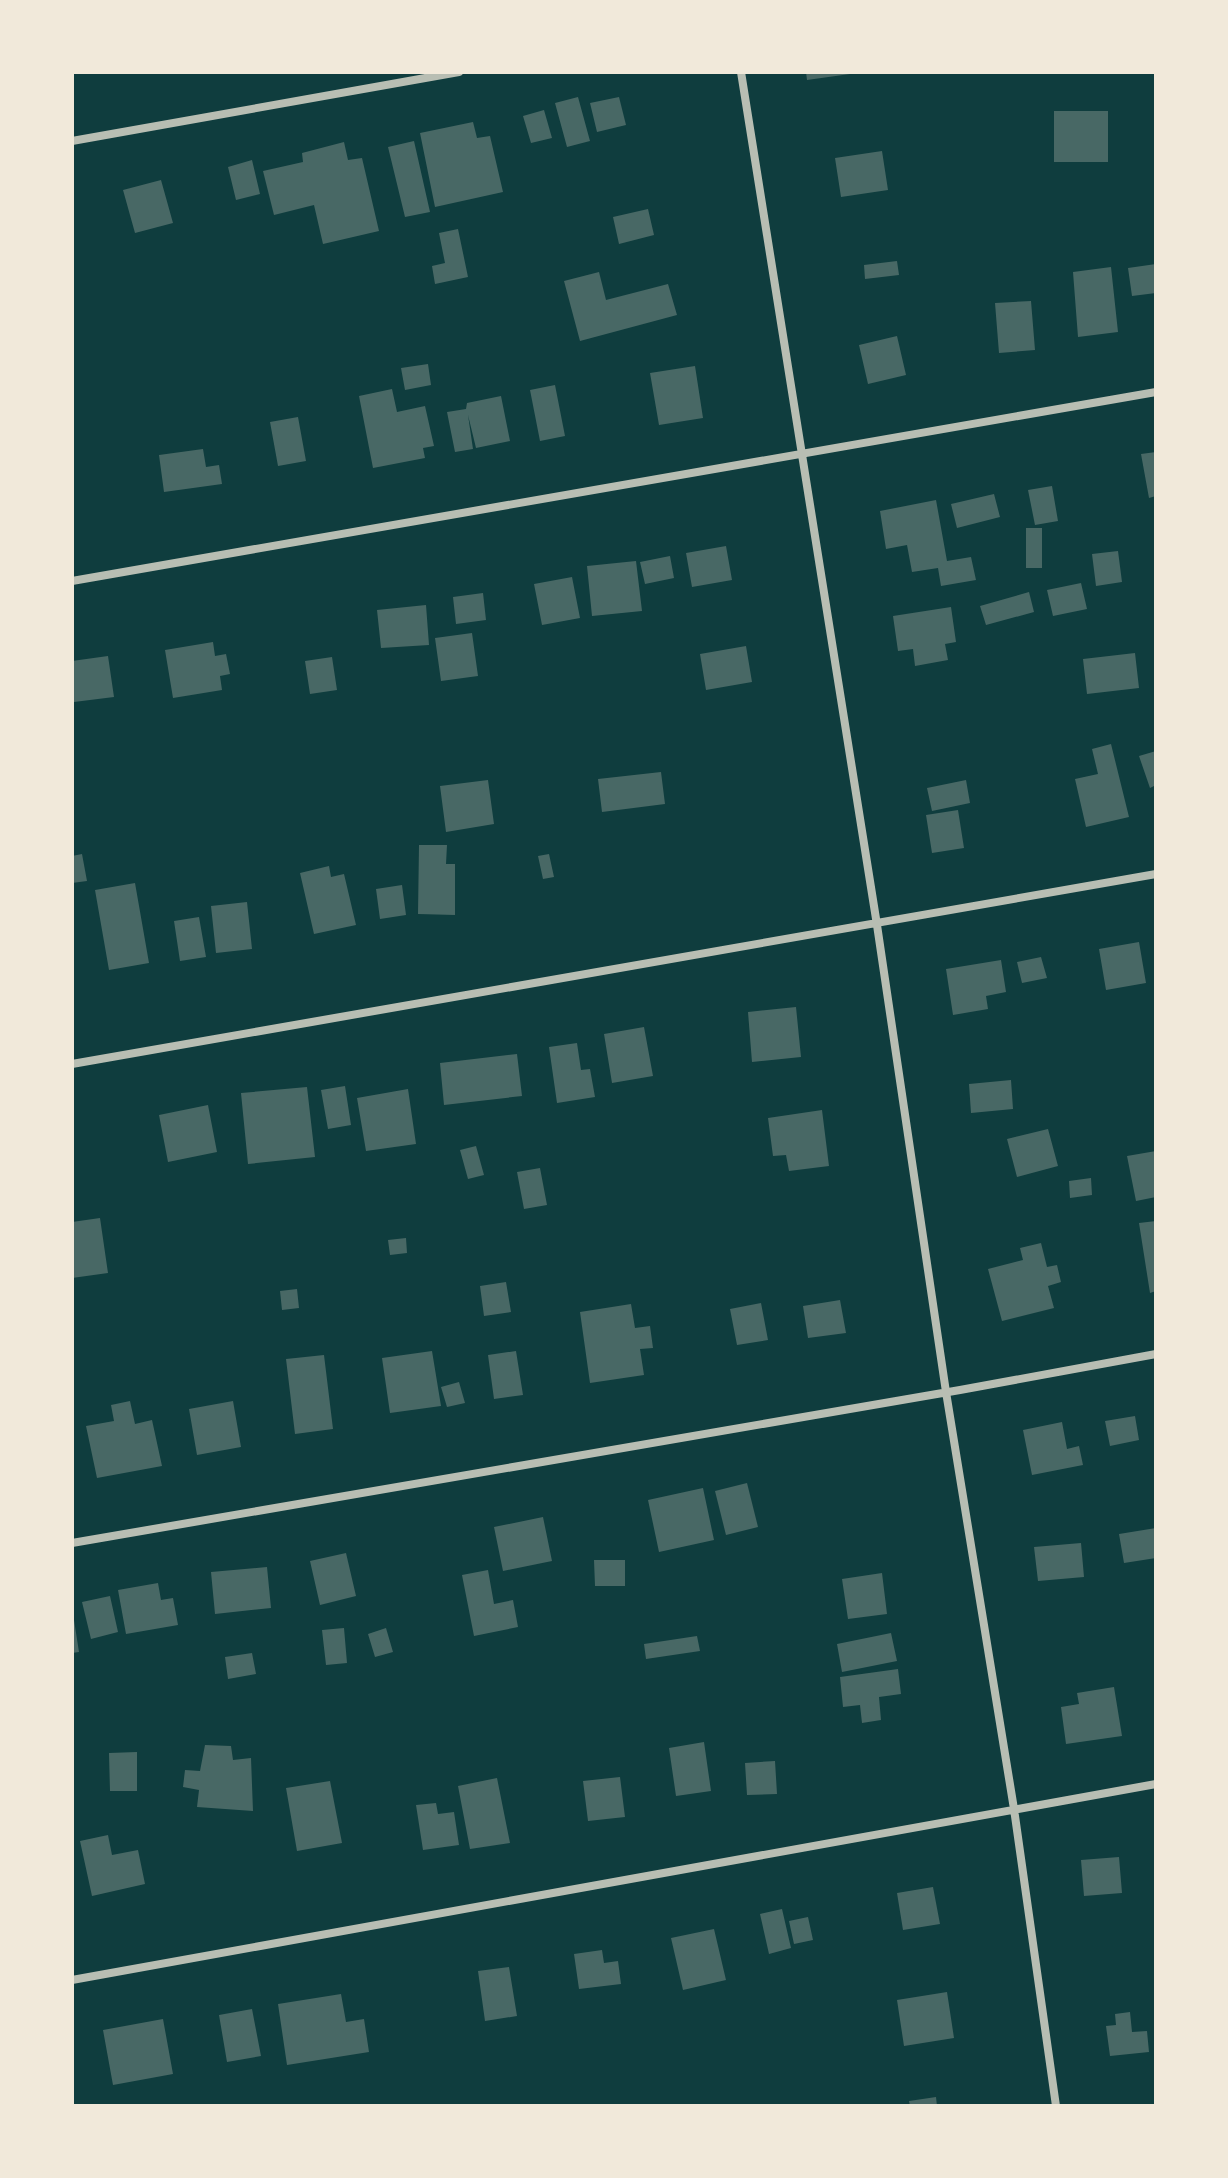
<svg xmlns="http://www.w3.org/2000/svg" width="1228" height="2178" font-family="'Exo 2',sans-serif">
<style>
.building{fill:#486865}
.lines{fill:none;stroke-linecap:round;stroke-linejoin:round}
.minor{stroke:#b8beb3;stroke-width:8}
</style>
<rect width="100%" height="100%" fill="#0f3d3e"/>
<path class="building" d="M806 72H849L850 74 807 80Z
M578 97 590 141 567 147 555 103Z
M619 97 626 125 597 132 590 103Z
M544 110 552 138 531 143 523 116Z
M1054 111H1108V162H1054Z
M473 122 477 138 490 136 503 192 435 207 420 133Z
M414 141 430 212 405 217 388 147Z
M344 142 348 160 362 158 379 231 323 244 314 205 274 215 263 171 303 162 302 153Z
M882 151 888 190 841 197 835 158Z
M252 160 260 194 236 200 228 167Z
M161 180 173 223 135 233 123 190Z
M648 209 654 235 619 244 613 217Z
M458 229 468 277 435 284 432 266 445 263 439 233Z
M897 261 899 275 865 279 864 265Z
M1156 264V293L1132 296 1128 268Z
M1111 267 1118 332 1078 337 1073 272Z
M599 272 606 300 668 284 677 315 580 341 564 281Z
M1031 301 1035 350 999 353 995 303Z
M897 336 906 375 868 384 859 345Z
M428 364 431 385 405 390 401 368Z
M695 366 703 418 659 425 650 373Z
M555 385 565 436 540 441 530 390Z
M392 389 397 412 425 406 434 446 423 448 425 458 373 468 359 396Z
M501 396 510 441 476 448 468 415 473 449 455 452 447 412 466 409 467 403Z
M298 417 306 461 278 466 270 422Z
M203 449 206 467 219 465 222 484 164 492 159 455Z
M1156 452V496L1149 498 1141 454Z
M1052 486 1058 521 1035 525 1028 490Z
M994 494 1000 517 957 528 951 504Z
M936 500 947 561 971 557 976 580 941 586 938 568 912 572 907 545 886 549 880 511Z
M1026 528H1042V568H1026Z
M726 546 732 580 692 587 686 553Z
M1118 551 1122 582 1096 586 1092 554Z
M670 556 674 578 645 584 640 562Z
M636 561 642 611 592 616 587 566Z
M572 577 580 618 542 625 534 584Z
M1081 583 1087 609 1053 616 1047 590Z
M1029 592 1034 612 986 625 980 606Z
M483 593 486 620 456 624 453 597Z
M426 605 429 645 381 648 377 610Z
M951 607 956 642 945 644 948 660 915 666 913 649 898 651 893 616Z
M472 633 478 676 441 681 435 638Z
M213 642 215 656 226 654 230 674 220 676 222 690 173 698 165 650Z
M746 646 752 682 706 690 700 654Z
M1135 653 1139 688 1087 694 1083 659Z
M108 656 114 697 74 702 72 661Z
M332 657 337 690 310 694 305 661Z
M1111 744 1129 817 1086 827 1075 779 1098 774 1092 749Z
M1156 751V785L1150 788 1139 756Z
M661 772 665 804 602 812 598 779Z
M488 780 494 824 446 832 440 786Z
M966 780 970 803 932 811 927 788Z
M958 810 964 848 932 853 926 815Z
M419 845H447L446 864H455V915L418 914Z
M82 854 87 881 72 883V856Z
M549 854 554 877 543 879 538 856Z
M329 866 331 877 344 874 356 925 314 934 300 873Z
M135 883 149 963 109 970 95 890Z
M402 885 406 915 380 919 376 889Z
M247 902 252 949 216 953 211 906Z
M199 917 206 957 180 961 174 921Z
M1139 942 1146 983 1106 990 1099 949Z
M1041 957 1047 978 1022 983 1017 962Z
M1001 960 1006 992 986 996 988 1009 953 1015 946 969Z
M796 1007 801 1057 752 1062 748 1012Z
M644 1027 653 1076 612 1083 604 1034Z
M577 1043 581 1070 590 1069 595 1097 557 1103 549 1047Z
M517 1054 522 1096 444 1105 440 1063Z
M1011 1080 1013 1109 971 1113 969 1084Z
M345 1086 351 1125 328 1129 321 1090Z
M307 1087 315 1157 248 1164 241 1093Z
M408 1089 416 1144 366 1151 357 1098Z
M208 1105 217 1152 168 1162 159 1115Z
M822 1110 829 1166 789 1171 786 1155 773 1156 768 1118Z
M1048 1129 1058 1166 1017 1177 1007 1139Z
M476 1146 484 1175 468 1179 460 1150Z
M1156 1151V1197L1136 1201 1127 1156Z
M540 1168 547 1205 524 1209 517 1172Z
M1091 1178 1092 1195 1070 1198 1069 1181Z
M100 1218 108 1273 72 1278V1222Z
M1156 1221V1291L1150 1293 1139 1223Z
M406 1238 407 1253 390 1255 388 1240Z
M1041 1243 1047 1267 1057 1265 1061 1282 1048 1286 1054 1308 1002 1321 988 1269 1023 1260 1020 1248Z
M506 1282 511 1312 484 1316 480 1286Z
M297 1289 299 1308 282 1310 280 1291Z
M840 1300 846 1333 808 1338 803 1306Z
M761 1303 768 1340 737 1345 730 1309Z
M631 1304 635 1328 650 1326 653 1348 640 1349 644 1375 590 1383 580 1312Z
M432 1351 441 1406 390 1413 382 1358Z
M516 1351 523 1395 494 1399 488 1355Z
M324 1355 333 1429 295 1434 286 1359Z
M459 1382 465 1403 447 1407 441 1387Z
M130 1401 135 1424 152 1420 162 1466 97 1478 86 1426 114 1421 111 1405Z
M233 1401 241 1447 197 1455 189 1409Z
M1135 1416 1139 1440 1110 1446 1105 1421Z
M1062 1422 1067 1449 1079 1446 1083 1465 1032 1475 1023 1430Z
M747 1483 758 1527 726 1535 715 1491Z
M703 1488 714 1540 659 1552 648 1500Z
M543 1517 552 1561 503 1571 494 1527Z
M1156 1528V1558L1124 1563 1119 1534Z
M1081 1543 1084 1577 1038 1581 1034 1547Z
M346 1553 356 1596 320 1605 310 1561Z
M594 1560H625V1586H595Z
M267 1567 271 1608 215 1614 211 1572Z
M488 1570 494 1604 513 1600 518 1627 474 1636 462 1575Z
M882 1573 887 1614 848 1619 842 1579Z
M158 1583 161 1600 173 1598 178 1625 126 1634 118 1590Z
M110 1596 118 1632 91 1639 82 1602Z
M74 1620 79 1652 72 1653V1621Z
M344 1628 347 1663 326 1665 322 1630Z
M386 1628 393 1652 375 1657 368 1634Z
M891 1633 897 1661 842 1672 837 1644Z
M697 1636 700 1651 646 1659 644 1644Z
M252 1653 256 1674 228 1679 225 1657Z
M898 1669 901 1694 879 1697 881 1720 862 1723 860 1705 843 1707 840 1677Z
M1114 1687 1122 1736 1066 1744 1061 1707 1079 1704 1077 1693Z
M704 1742 711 1791 676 1796 669 1748Z
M205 1745 231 1746 233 1760 251 1758 253 1811 197 1807 199 1790 183 1787 185 1770 200 1771Z
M137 1752V1791H110L109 1753Z
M775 1761 777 1794 747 1795 745 1763Z
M620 1777 625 1817 588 1821 583 1781Z
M497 1778 510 1843 470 1849 458 1786Z
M330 1781 342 1843 297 1851 286 1788Z
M436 1803 438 1814 454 1812 459 1845 423 1850 416 1805Z
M108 1835 112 1855 138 1850 145 1884 92 1896 80 1841Z
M1119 1857 1122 1893 1084 1896 1081 1860Z
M933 1887 940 1924 903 1930 897 1893Z
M782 1909 791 1948 769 1954 760 1914Z
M808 1917 813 1940 794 1944 789 1921Z
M714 1929 726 1980 683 1990 671 1938Z
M602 1950 604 1963 618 1961 621 1984 579 1989 574 1954Z
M509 1967 517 2016 485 2021 478 1971Z
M947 1992 954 2038 904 2046 897 2000Z
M341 1994 346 2022 364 2019 369 2052 287 2065 278 2004Z
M252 2009 261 2056 227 2062 219 2015Z
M1130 2012 1132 2032 1147 2031 1149 2052 1110 2056 1106 2026 1116 2025 1115 2014Z
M163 2019 173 2074 113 2085 103 2030Z
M936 2097 937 2106H910L909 2101Z"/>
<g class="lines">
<path class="minor" d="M741 72 877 925 946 1392 1014 1809 1056 2106
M72 141 459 72
M72 581 1156 392
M72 1064 1156 874
M72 1543 960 1390 1156 1354
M72 1980 1156 1784"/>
</g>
<rect width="1228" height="2178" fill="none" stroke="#f1e9da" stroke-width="148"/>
</svg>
